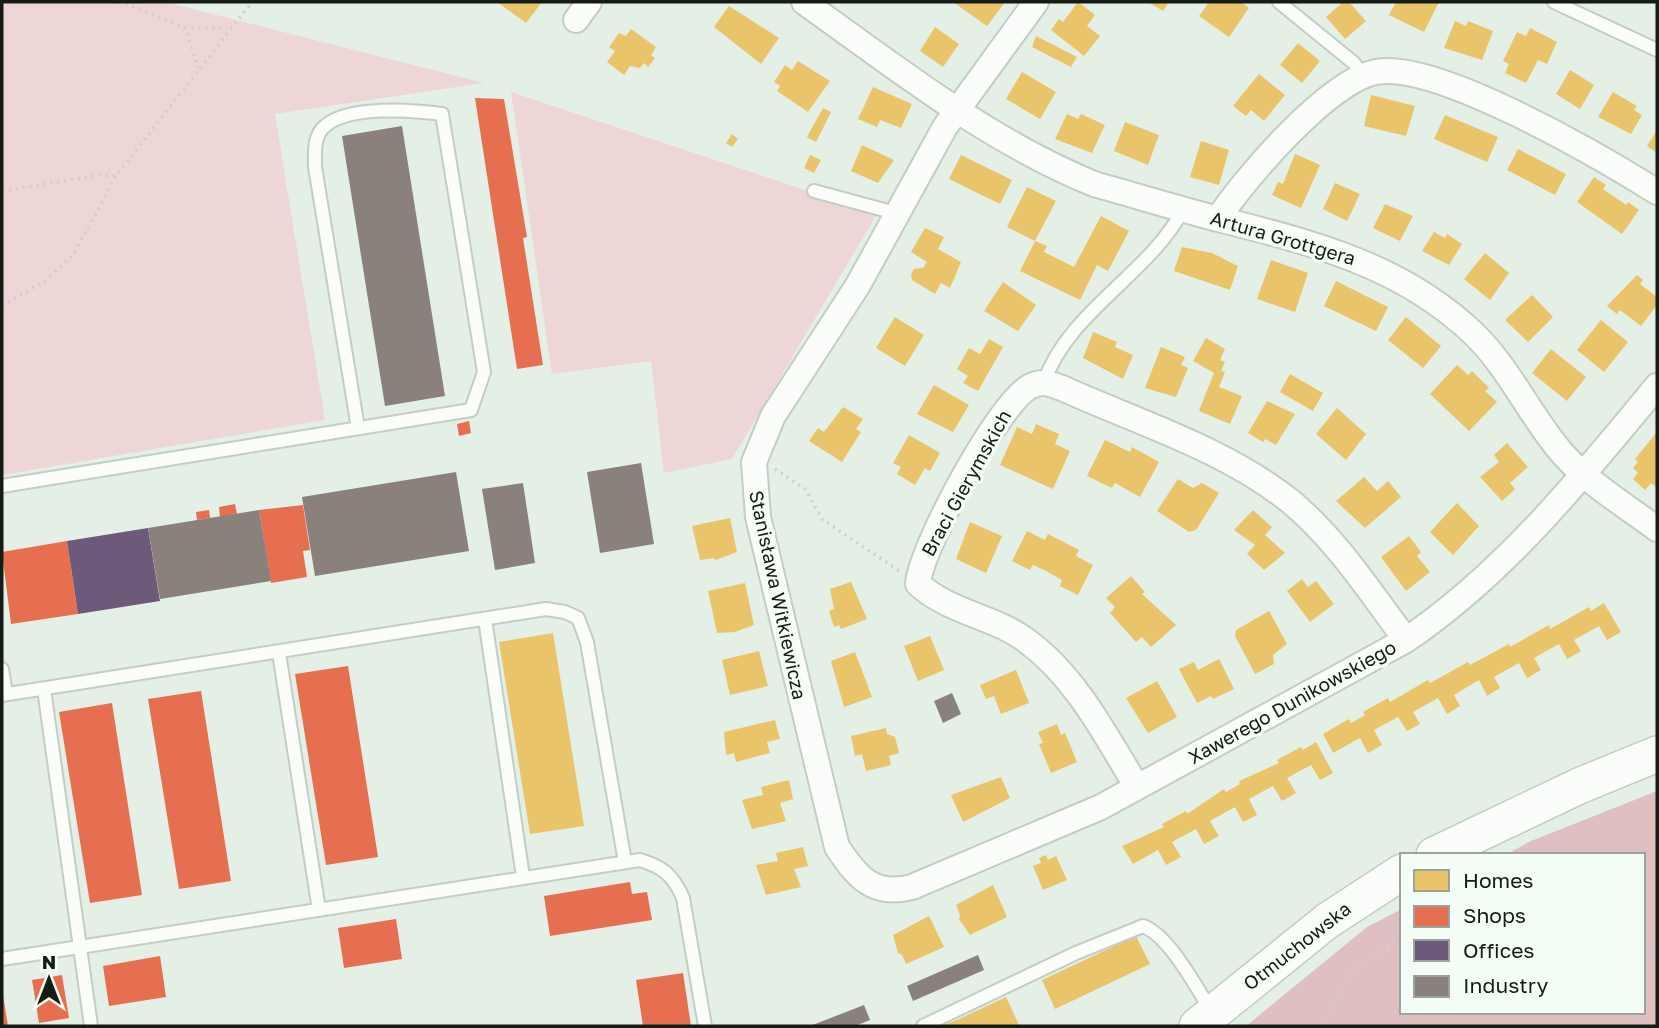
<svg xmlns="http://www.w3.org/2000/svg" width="1659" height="1028" font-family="'Golos Text',sans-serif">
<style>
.green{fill:#efd6d6}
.forest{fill:#e0bfc0}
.homes{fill:#e9c46a}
.shops{fill:#e76f51}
.offices{fill:#6d597a}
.industry{fill:#8a817c}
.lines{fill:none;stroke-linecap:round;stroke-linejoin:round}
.service-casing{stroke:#c3cdc4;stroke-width:16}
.minor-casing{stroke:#c3cdc4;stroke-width:28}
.secondary-casing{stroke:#c3cdc4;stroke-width:38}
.path{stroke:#ccd0cc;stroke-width:3.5;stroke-dasharray:2 5;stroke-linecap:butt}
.service{stroke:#fbfdfb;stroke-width:12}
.minor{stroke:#fbfdfb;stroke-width:24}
.secondary{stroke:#fbfdfb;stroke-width:35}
.labels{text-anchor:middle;stroke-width:7;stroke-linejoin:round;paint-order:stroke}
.street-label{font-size:19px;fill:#141c15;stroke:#f5fef6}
</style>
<rect width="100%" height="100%" fill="#e4f0e5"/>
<path class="green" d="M2 2H166L484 83 275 114 325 420 2 475Z
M511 92 877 214 732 459 664 473 651 361 552 374Z"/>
<path class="forest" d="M1657 791V1026H1246L1367 927 1402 909V1012H1643V855H1505L1531 841Z"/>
<path class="homes" d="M497 2H542L526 23Z
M953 2H1005L987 26Z
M1078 2 1095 15 1087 26 1100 36 1084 56 1051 30 1059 19 1063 22Z
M1148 2H1169L1163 11Z
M1209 2H1241L1249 8 1229 37 1199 16Z
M1343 2H1349L1366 21 1345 39 1326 17Z
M1396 2H1439L1424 32 1389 15Z
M729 6 779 38 761 64 714 27Z
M1455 21 1466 26 1468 21 1493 31 1482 60 1444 48Z
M935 27 959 44 943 67 920 51Z
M1530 28 1557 42 1547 64 1538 60 1526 83 1505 73 1509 64 1503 61 1517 32 1526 36Z
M631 29 656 47 651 55 655 58 648 67 644 63 640 68 630 66 624 75 607 62 615 51 609 47 619 33 626 36Z
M1036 36 1077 57 1071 67 1032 47Z
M1298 43 1320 61 1302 83 1280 65Z
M798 61 830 81 808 112 777 91 780 86 774 82 785 65 792 70Z
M1570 70 1594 85 1580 109 1556 94Z
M1022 72 1056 92 1040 119 1006 99Z
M1259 74 1285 95 1264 121 1251 110 1246 116 1233 106Z
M873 87 912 104 901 128 880 120 877 127 858 119Z
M1613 92 1637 106 1634 110 1642 115 1631 134 1598 117Z
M1371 95 1415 106 1406 136 1364 126Z
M823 108 831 112 816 142 807 137Z
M1067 114 1078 119 1081 114 1105 125 1092 153 1055 139Z
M1445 115 1498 137 1487 162 1434 139Z
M1125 122 1159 135 1148 165 1114 151Z
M1657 130V153L1647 146Z
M732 134 738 139 732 147 726 143Z
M1201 141 1229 150 1219 185 1190 177Z
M862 145 894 160 878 183 851 171Z
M1518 149 1566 174 1555 195 1507 170Z
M1295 154 1320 165 1301 208 1272 195 1278 182 1283 184Z
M810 155 821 160 814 173 804 168Z
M961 155 1012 180 1000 204 949 179Z
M1594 177 1606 185 1603 189 1626 205 1628 202 1639 210 1622 234 1577 202Z
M1335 183 1360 194 1347 221 1323 209Z
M1027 187 1056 201 1035 241 1007 227Z
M1385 204 1413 216 1400 241 1373 228Z
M1101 216 1129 231 1108 271 1097 265 1080 300 1020 271 1035 241 1047 246 1044 252 1074 267Z
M925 228 944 237 938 249 961 262 950 288 941 283 935 294 912 280 911 274 914 269 923 268 927 262 911 252Z
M1434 232 1445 238 1447 234 1462 244 1449 265 1422 251Z
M1182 247 1212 253 1238 266 1230 290 1174 271Z
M1485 253 1509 273 1490 300 1464 279Z
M1271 260 1308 273 1295 312 1257 299Z
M1637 275 1643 280 1640 284 1657 297V305L1641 326 1620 310 1617 314 1607 306Z
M1336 281 1388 307 1376 331 1324 306Z
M1003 282 1036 305 1018 331 984 311Z
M1532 295 1553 317 1528 342 1505 320Z
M895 317 924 335 905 366 876 348Z
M1406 317 1441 346 1423 368 1388 340Z
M1601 320 1628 342 1604 372 1577 350Z
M1093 332 1117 342 1115 347 1133 355 1123 379 1083 358Z
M1206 338 1225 349 1220 360 1225 362 1221 371 1225 372 1219 387 1242 396 1230 424 1199 411 1214 373 1193 361Z
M989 339 1003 347 978 391 963 383 968 376 957 369 969 348 980 354Z
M1161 347 1185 357 1181 365 1188 368 1176 397 1145 388Z
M1551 349 1586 377 1567 401 1532 373Z
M1457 365 1468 375 1472 371 1489 388 1485 391 1497 402 1469 431 1430 394Z
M1290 374 1323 393 1313 411 1280 392Z
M934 385 969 405 953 432 917 414Z
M1267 401 1295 414 1276 445 1265 439 1263 442 1248 433Z
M843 407 863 419 856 429 861 432 842 462 809 441 818 428 824 432Z
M1337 408 1366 434 1346 460 1316 434Z
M1036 424 1059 434 1055 444 1070 451 1053 489 1000 465 1017 427 1032 434Z
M1657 432V488L1651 483 1645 490 1633 479 1638 473 1633 468 1638 462 1635 459Z
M909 435 940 453 930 471 925 468 915 485 897 474 901 467 893 463Z
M1105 440 1130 452 1132 447 1159 462 1140 497 1115 483 1112 488 1087 476Z
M1507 443 1528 467 1510 483 1515 489 1502 501 1480 477 1499 462 1494 455Z
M1364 477 1377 491 1388 481 1401 497 1365 528 1336 501Z
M1178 479 1193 488 1202 483 1219 493 1196 530 1189 532 1157 511Z
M1457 503 1479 526 1453 555 1430 532Z
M1253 510 1272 527 1265 535 1285 553 1264 570 1247 554 1255 545 1234 530Z
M730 518 737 552 716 560 713 558 700 560 692 526Z
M970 522 1002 536 986 573 956 559Z
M1027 531 1045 540 1048 534 1079 550 1076 556 1093 565 1078 595 1060 586 1062 580 1048 572 1033 565 1030 570 1012 561Z
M1409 536 1421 552 1417 556 1430 572 1406 591 1381 557Z
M1131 576 1145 592 1142 594 1176 625 1151 647 1142 637 1136 642 1110 613 1115 607 1106 598Z
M1302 579 1308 587 1316 581 1334 604 1310 622 1287 591Z
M851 582 867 619 841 629 839 625 834 627 829 611 834 609 830 589Z
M745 583 754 625 735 632 717 633 708 591Z
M1604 603 1621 632 1607 640 1599 626 1574 640 1581 651 1567 659 1559 644 1534 658 1541 670 1527 678 1519 663 1494 677 1500 688 1487 696 1479 680 1454 695 1460 706 1447 714 1438 698 1413 712 1420 724 1407 731 1398 717 1374 730 1382 745 1368 753 1360 738 1333 753 1323 734 1349 719 1351 723 1365 715 1363 712 1388 698 1390 702 1428 680 1430 683 1468 662 1470 665 1509 644 1510 647 1549 625 1550 629 1589 607 1591 611Z
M1269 611 1287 644 1273 655 1274 664 1255 674 1235 636 1236 630Z
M553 633 584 826 530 834 499 642Z
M930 636 944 670 918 681 904 646Z
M759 651 768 686 730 695 722 660Z
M855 652 872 697 844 707 831 661Z
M1219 659 1234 689 1213 699 1211 696 1197 703 1179 669 1194 662 1198 670Z
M1016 670 1029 703 1001 714 994 696 986 699 980 685Z
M1157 681 1177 717 1148 733 1126 698Z
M775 720 780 739 767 742 770 753 736 762 734 753 726 755 724 732Z
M1057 724 1061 735 1065 733 1077 762 1051 773 1039 744 1043 743 1038 732Z
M886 728 887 734 895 737 899 753 889 756 891 765 866 771 862 754 855 756 851 736Z
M1316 742 1333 773 1320 780 1311 765 1287 778 1296 793 1282 801 1273 786 1249 799 1257 815 1243 822 1235 807 1210 821 1219 836 1204 844 1196 829 1172 842 1181 857 1166 865 1158 850 1133 864 1122 846 1164 827 1162 824 1186 811 1187 814 1224 789 1226 792 1240 784 1239 781 1279 763 1277 760 1301 747 1303 750Z
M1001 777 1010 798 963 822 951 795Z
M789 780 793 799 780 803 786 821 752 829 742 800 763 795 761 787Z
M803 847 808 866 794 869 801 887 766 895 756 865 778 861 776 853Z
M1046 855 1048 860 1056 856 1067 880 1043 890 1033 866 1041 863 1039 858Z
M993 885 1007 917 970 935 959 919 960 915 956 905Z
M929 916 944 947 906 964 902 955 898 953 893 935Z
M1136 936 1150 964 1055 1009 1042 980Z
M1006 997 1019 1025 942 1026 959 1019Z"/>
<path class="shops" d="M475 98 504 99 527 237 523 238 543 365 517 369Z
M469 421 471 433 459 436 457 424Z
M235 504 237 514 220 517 219 507Z
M303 505 310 550 303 551 307 577 271 583 259 510Z
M209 510 210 518 197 520 196 512Z
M67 541 78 614 11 624 2 552Z
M348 666 378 857 326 865 295 674Z
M201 691 231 881 179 889 148 699Z
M112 703 142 895 90 903 59 712Z
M630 882 632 894 647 892 652 920 550 936 544 896Z
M396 919 402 959 344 968 338 928Z
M160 956 166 997 109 1006 103 966Z
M683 973 691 1026H643L636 980Z
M62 975 69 1018 39 1023 32 980Z
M2 995H3L8 1026H2Z"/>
<path class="offices" d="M148 528 160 601 78 614 67 541Z"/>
<path class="industry" d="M402 126 445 396 385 406 342 136Z
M641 463 654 544 600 553 587 472Z
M456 472 469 551 315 576 302 497Z
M523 483 535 563 495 570 482 489Z
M259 510 271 581 160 599 148 528Z
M952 693 961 714 943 723 934 701Z
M978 955 984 970 913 1001 907 986Z
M864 1005 870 1020 855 1026H810Z"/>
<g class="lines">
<defs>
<path id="service" d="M1279 2 1354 63 1363 76
M1554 2 1657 50
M814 191 899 214
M1044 382C1069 311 1148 275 1183 210
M2 486 471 410 484 372 442 114C413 110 349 105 325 126 313 136 315 153 315 167L358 428
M485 619 523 877
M279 653 319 910
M2 669 6 694
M44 689 91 1026
M2 695 546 609 565 612 578 618 587 642 625 862
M2 959 640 860C663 867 673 875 683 898L705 1026
M923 1026 1076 953 1143 926C1170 936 1196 988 1213 1013"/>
<path id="minor" d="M804 2C898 69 987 140 1094 184 1137 196 1179 209 1222 220 1314 243 1403 266 1474 334 1510 369 1530 416 1562 453 1588 483 1626 506 1657 529
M1036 2 945 127 858 285 773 416 754 462 758 517 837 847C857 877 873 897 912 887L1101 807 1406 640C1504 574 1582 477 1657 386
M576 20 589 2
M1218 219C1244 179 1328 81 1376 72 1436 60 1603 158 1657 192
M1137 787C1106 736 1076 677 1027 641 994 616 950 613 918 584 920 549 1000 400 1031 386 1043 380 1050 384 1062 388 1139 423 1223 448 1290 501 1336 539 1370 592 1406 640"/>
<path id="secondary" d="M1434 855 1579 786 1657 754
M1197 1026 1327 921 1402 872"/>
</defs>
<use href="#service" class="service-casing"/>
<use href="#minor" class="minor-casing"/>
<use href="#secondary" class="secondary-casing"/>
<path class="path" d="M119 2 185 27 227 29
M185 27 198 68
M2 191 99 175 116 176
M2 306 49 278 73 255 116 176 252 2
M775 469 805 489 822 519 899 571
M1643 950H1657
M1325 1026 1326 1018 1355 967 1402 937"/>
<use href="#service" class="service"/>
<use href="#minor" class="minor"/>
<use href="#secondary" class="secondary"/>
</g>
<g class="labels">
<g class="street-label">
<text transform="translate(1283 238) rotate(16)" y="7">Artura Grottgera</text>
<text transform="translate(966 483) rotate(-61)" y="7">Braci Gierymskich</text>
<text transform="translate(778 595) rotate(78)" y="7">Stanisława Witkiewicza</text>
<text transform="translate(1292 702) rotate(-29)" y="7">Xawerego Dunikowskiego</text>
<text transform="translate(1297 946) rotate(-38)" y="7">Otmuchowska</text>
</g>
</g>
<rect width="1659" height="1028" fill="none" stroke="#141c15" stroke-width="7"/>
<rect x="1400" y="853" width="245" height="161" fill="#f5fef6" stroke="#9ba49c" stroke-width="2"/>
<rect x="1414" y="870" width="35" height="21" fill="#e9c46a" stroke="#9ba49c" stroke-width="2"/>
<text x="1463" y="888" font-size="21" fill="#141c15">Homes</text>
<rect x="1414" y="906" width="35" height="21" fill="#e76f51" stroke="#9ba49c" stroke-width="2"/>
<text x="1463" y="923" font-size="21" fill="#141c15">Shops</text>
<rect x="1414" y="940" width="35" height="21" fill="#6d597a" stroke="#9ba49c" stroke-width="2"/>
<text x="1463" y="958" font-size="21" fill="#141c15">Offices</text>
<rect x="1414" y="976" width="35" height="21" fill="#8a817c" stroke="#9ba49c" stroke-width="2"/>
<text x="1463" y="993" font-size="21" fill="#141c15">Industry</text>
<g transform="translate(49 979)" stroke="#f5fef6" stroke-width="5" paint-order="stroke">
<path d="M0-5L12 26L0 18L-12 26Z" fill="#141c15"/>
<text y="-10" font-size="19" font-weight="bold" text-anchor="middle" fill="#141c15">N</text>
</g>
</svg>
